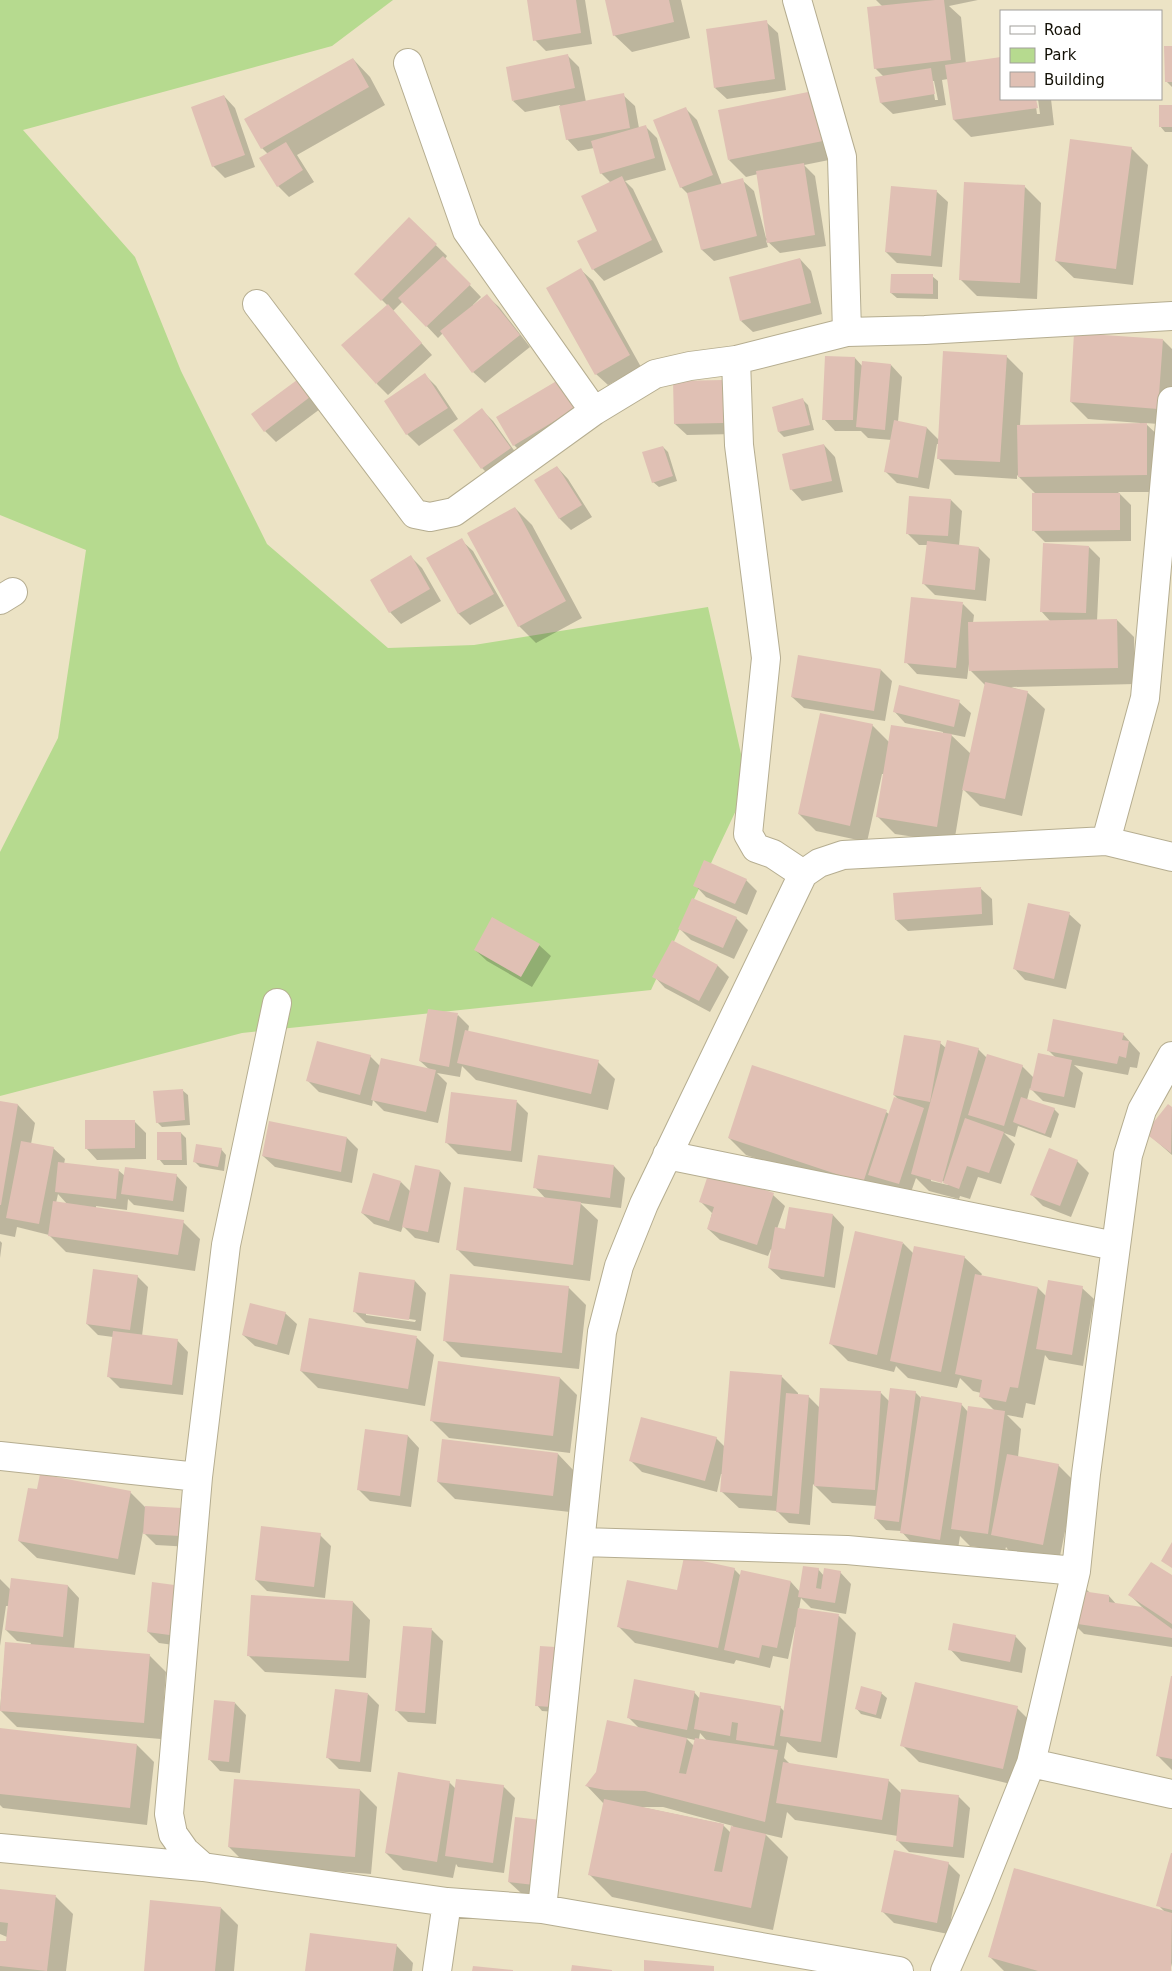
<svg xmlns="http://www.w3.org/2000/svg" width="1172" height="1971" font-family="'DejaVu Sans',sans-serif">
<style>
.green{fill:#b6da8f}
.shadow{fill:#0003;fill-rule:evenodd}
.building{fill:#e0c0b4}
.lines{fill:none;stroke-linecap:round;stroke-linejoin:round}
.minor-casing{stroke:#b5ad90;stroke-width:30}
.minor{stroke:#fff;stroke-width:28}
</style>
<rect width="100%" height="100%" fill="#ece3c5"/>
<path class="green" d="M0 0H393L332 46 23 130 135 257 181 371 267 544 388 648 474 645 708 607 748 785 651 990 242 1033 0 1096V852L58 738 86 550 0 515Z"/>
<path class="shadow" d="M528 0H585L592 44 546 51 535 40Z
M607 0H681L690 38 632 52 614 35Z
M876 0H978L949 6 961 17 966 64 1001 99H1035L1037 114H1040L1038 99H1051L1054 125 971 137 954 120 948 79 942 80 946 105 893 114 881 103 884 77 875 68 883 7ZM932 81H934L938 100H935Z
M766 22 778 33 786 90 727 99 715 88Z
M1172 47V87L1166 81Z
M567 55 579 67 586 102 623 95 635 106 639 128 645 126 657 138 666 170 625 181 633 189 663 252 604 281 593 269 599 231 611 183 601 173 594 148 578 151 567 139 560 105 525 112 513 101Z
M353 59 370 77 385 105 297 155 314 182 289 197 278 186 268 154 262 148Z
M812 92 839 158 804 165 815 176 826 246 780 253 766 240 768 247 714 261 702 250 688 194 681 187 685 108 697 120 722 185 742 180 754 191 766 238H768L758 174 746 177 729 160Z
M224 96 235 108 255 167 225 178 213 166Z
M1172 107V132H1165L1160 126Z
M1131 148 1148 165 1133 285 1074 278 1056 261Z
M1024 186 1041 203 1037 299 977 296 960 279Z
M936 191 948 202 942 267 897 263 886 252Z
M409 219 447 256 445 259 481 297 473 305 474 306 487 296 499 307 530 347 485 383 473 372 443 333 438 338 403 301 393 311 432 355 388 395 377 384 388 306 356 274Z
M800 259 811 271 822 314 753 332 741 321Z
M581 270 593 281 641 367 608 385 596 374Z
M932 276 938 281V299L897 298 891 293Z
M1163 340 1172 349V425L1145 423 1164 441V492H1118L1131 505V541L1045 542 1033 530 1037 495 1017 475V479L955 475 938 458 939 444H937L929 489 897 483 886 472 892 440 868 438 861 431H835L824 419 855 358 863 367 891 365 902 377 898 422 927 428 939 440 1006 356 1023 373 1020 426 1140 424V423L1088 419 1071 402Z
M425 375 436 386 458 419 419 446 407 434 386 402Z
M565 378 592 417 525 456 514 445Z
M297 381 320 409 276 442 265 431Z
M723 381 735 434 687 435 675 424Z
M803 400 808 405 814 430 784 437 779 432Z
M482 410 493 421 521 460 494 480 482 468 455 431Z
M824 445 835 457 843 492 802 501 791 489Z
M663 447 668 452 677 481 659 487 653 482Z
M557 467 568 479 592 517 571 530 560 519 536 481Z
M951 500 962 511 959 546 979 548 990 559 986 601 935 595 924 584 928 545H919L907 533Z
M515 508 532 525 582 618 536 643 519 626Z
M461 540 473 551 504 606 470 625 459 614 428 559Z
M1089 547 1100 558 1097 621 1117 620 1134 637 1135 684 1011 687 1027 692 1045 709 1022 816 980 806 963 789 954 843 895 834 878 817 884 774H882L867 842 816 831 799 814 872 725 890 743 943 734V732L905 723 894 711 959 702 971 713 965 737 950 734 971 754 986 686 971 671 970 664H969L967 679 917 674 906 662 963 604 974 615 973 623 1051 622 1041 611Z
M411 557 422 568 441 601 401 624 390 612Z
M881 670 892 681 885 721 804 708 792 697Z
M746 880 757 891 747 915 706 897 695 885Z
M980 888 992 899 993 925 908 931 896 920Z
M1069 914 1081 925 1066 989 1025 980 1014 968Z
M736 918 748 930 734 959 691 940 680 929Z
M672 942 718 966 729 977 710 1012 665 988 654 976Z
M539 945 551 956 532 987 487 961 475 950Z
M458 1015 469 1026 468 1032 598 1062 615 1079 608 1110 476 1080 462 1066 460 1077 437 1073 447 1083 438 1123 384 1111 373 1100 372 1106 319 1092 308 1081 370 1056 380 1066 430 1070 420 1061Z
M1123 1034 1140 1053 1137 1068 1130 1067 1128 1075 1074 1065 1083 1073 1075 1108 1043 1101 1030 1088 1027 1100 1054 1109 1059 1114 1051 1138 1018 1126 1015 1137 1004 1133 1015 1144 1001 1184 978 1177 970 1199 960 1196 959 1199 929 1191 916 1178 910 1195 880 1199 746 1155 729 1138 886 1112 889 1114 900 1101 894 1095 940 1043 946 1048 978 1049 987 1058 1022 1066 1034 1078 1056 1058 1048 1050ZM931 1178 949 1183 948 1185 931 1181Z
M182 1090 188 1095 190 1125 162 1127 157 1122Z
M0 1102 18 1105 35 1123 31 1144 53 1148 65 1159 64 1164 118 1170 125 1176 176 1175 187 1187 184 1212 134 1205 128 1199 127 1210 96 1206V1209L183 1222 200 1239 195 1271 66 1252 49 1235 17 1227 15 1237 0 1234ZM58 1194 68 1205 56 1203Z
M517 1102 528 1113 522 1162 458 1154 446 1142Z
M1168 1106 1172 1109V1155L1147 1133Z
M134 1121 146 1133V1159L97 1160 86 1148Z
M181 1133 186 1138 187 1165H164L159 1159Z
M347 1138 358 1149 352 1183 275 1167 263 1156Z
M221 1149 226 1155 224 1171 200 1167 194 1161Z
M1077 1161 1089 1173 1071 1217 1043 1206 1032 1195Z
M614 1166 625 1178 621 1208 580 1203 598 1220 590 1281 474 1266 457 1249 546 1199 535 1187Z
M440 1171 451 1183 439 1243 415 1238 403 1226 401 1232 374 1224 362 1213 401 1182 411 1192Z
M773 1195 785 1206 777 1229 786 1230 833 1215 844 1227 835 1288 781 1279 769 1268 772 1250 771 1249 768 1256 720 1240 708 1229 712 1213 701 1202Z
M0 1241 2 1243 0 1258Z
M903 1243 914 1254 964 1257 982 1274 981 1276 1038 1288 1047 1297 1082 1288 1094 1299 1083 1366 1049 1360 1045 1355 1035 1405 1026 1403 1023 1418 1007 1415 1021 1429 1018 1457 1058 1465 1075 1482 1059 1561 1009 1551 1006 1547 1005 1551 970 1546 960 1536 957 1556 918 1550 901 1531 886 1530 875 1518 877 1506 832 1503 813 1484 810 1525 789 1523 777 1511 739 1508 721 1491 723 1474H721L717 1492 642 1472 631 1461 716 1438 725 1447 781 1376 798 1393V1396H808L820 1408 881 1393 890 1402 915 1392 921 1398 961 1404 968 1412 995 1411 980 1396 981 1393 973 1391 960 1378 957 1388 908 1378 896 1366 894 1372 848 1361 831 1344Z
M360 1273 415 1281 426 1293 421 1331 366 1323 355 1312ZM366 1313 416 1320 415 1322 366 1315Z
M137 1276 148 1287 142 1336 177 1340 188 1352 183 1395 120 1388 108 1376 113 1337 98 1335 87 1324Z
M568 1287 586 1305 579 1369 461 1357 444 1340Z
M285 1313 297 1324 289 1355 255 1346 243 1335Z
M310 1319 417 1338 434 1355 425 1406 318 1388 301 1371Z
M560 1378 577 1395 570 1453 449 1438 432 1421Z
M366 1431 408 1436 419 1448 411 1507 370 1501 359 1490Z
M558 1454 575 1472 570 1512 455 1499 438 1482Z
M130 1492 145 1507 182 1509 191 1547 156 1545 143 1532 135 1575 37 1558 19 1541Z
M320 1535 331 1546 325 1598 267 1591 256 1580Z
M734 1569 741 1576 791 1582 800 1592 818 1569 824 1576 840 1572 851 1584 846 1614 811 1608 801 1598 799 1609 839 1616 856 1633 837 1758 798 1752 787 1742 784 1758 790 1764 888 1780 902 1794 958 1796 970 1808 964 1858 909 1852 897 1840 898 1836 795 1820 787 1812 782 1838 765 1834 788 1857 773 1930 612 1897 590 1875 604 1804 587 1786 640 1729 628 1717 694 1692 700 1699 780 1707 785 1712 797 1628 795 1627 788 1659 773 1656 770 1668 736 1660 734 1664 635 1643 618 1626 677 1592ZM700 1733 707 1741 699 1739ZM686 1738 695 1740 694 1746ZM641 1807H663L733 1826 731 1833 722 1824Z
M1172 1577V1647L1084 1634 1072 1622 1082 1585 1090 1593 1109 1596 1117 1605 1143 1608 1130 1595Z
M0 1579 11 1590 68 1586 79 1598 74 1649 149 1655 166 1672 161 1739 17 1727 0 1710 6 1643 30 1645 31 1643 17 1641 6 1630 9 1606H6L0 1646Z
M193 1598 188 1647 159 1643 148 1632Z
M353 1602 370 1620 366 1678 265 1672 248 1655Z
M404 1627 432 1630 443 1641 436 1724 408 1722 396 1710Z
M1015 1636 1026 1648 1022 1673 961 1661 950 1649Z
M541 1647 557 1712 542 1711 537 1705Z
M1172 1678V1770L1157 1755Z
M881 1693 887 1698 881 1719 861 1714 856 1708Z
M368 1694 379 1705 371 1772 339 1769 327 1757Z
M235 1703 246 1715 240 1773 220 1771 209 1759Z
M1017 1708 1034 1725 1019 1786 919 1762 902 1745Z
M0 1729 137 1745 154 1762 147 1825 3 1808 0 1805Z
M449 1782 456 1789 503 1786 515 1798 504 1873 458 1867 456 1864 453 1878 403 1870 386 1853Z
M360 1790 377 1807 371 1874 246 1864 229 1847Z
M516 1819 545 1895 521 1893 509 1882Z
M1172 1855V1963L1170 1971H1004L989 1956 1165 1912 1158 1905Z
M948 1863 960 1875 948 1934 894 1923 882 1911Z
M0 1890 56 1897 73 1914 66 1971H0V1942L7 1943V1937L0 1934Z
M221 1908 238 1925 234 1971H145Z
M396 1945 413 1963 412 1971H306Z"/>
<path class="building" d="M527 0H576L581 33 533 41Z
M605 0H669L674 22 613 36Z
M935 0H944L951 60 874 69 867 7Z
M767 20 775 79 714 88 706 29Z
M1164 46H1172V82H1165Z
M568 54 575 88 512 101 506 67Z
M1001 57V99H1036L1038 108 953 120 945 65Z
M353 58 369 87 261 149 244 119Z
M931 68 935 94 880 103 875 77Z
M813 91 823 141 728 160 718 110Z
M624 93 630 128 566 140 559 106Z
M224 95 245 155 212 167 191 107Z
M1159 105H1172V127H1159Z
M686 107 713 175 680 188 653 120Z
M646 125 655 158 600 174 591 141Z
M1070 139 1132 147 1116 269 1055 261Z
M286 142 303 170 277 187 259 158Z
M804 163 815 235 767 243 756 171Z
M622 176 652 240 592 270 577 241 597 231 581 196Z
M743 178 757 236 701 250 687 193Z
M964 182 1025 185 1020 283 959 280Z
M891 186 937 190 931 256 885 252Z
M409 217 437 244 381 301 354 274Z
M443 256 471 284 426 327 398 298Z
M800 258 811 303 740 321 729 277Z
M581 268 630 355 595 375 546 288Z
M891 274H933V294L890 293Z
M487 294 520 335 472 373 440 331Z
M388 304 422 343 376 384 341 345Z
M1074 333 1163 339 1158 409 1070 402Z
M943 351 1007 355 1000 462 937 459Z
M825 356 855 357 853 420H822Z
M862 361 891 364 885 430 856 427Z
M425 373 448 408 406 435 384 401Z
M565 376 581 405 513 446 496 417Z
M297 380 310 397 264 432 251 414Z
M723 380 724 423 674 424 673 381Z
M803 398 810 425 778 432 772 407Z
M482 408 511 448 481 469 453 430Z
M894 420 927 427 918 478 884 472Z
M1147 423V475L1018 477 1017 425Z
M824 444 832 481 790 490 782 454Z
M663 446 673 476 652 483 642 452Z
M557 466 582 505 559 519 534 480Z
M1032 493H1120V530L1032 531Z
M909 496 951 499 948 536 906 534Z
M515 507 566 601 518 627 467 533Z
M462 538 494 594 458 614 426 558Z
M927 541 979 547 975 590 922 584Z
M1043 543 1089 546 1086 613 1040 612Z
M411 555 430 589 389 613 370 580Z
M911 597 963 602 956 668 904 663Z
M1117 619 1118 668 969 671 968 622Z
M798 655 881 669 874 711 791 697Z
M985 682 1028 691 1005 799 962 790Z
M899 685 960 700 954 727 893 712Z
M820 713 873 724 850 826 798 814Z
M891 725 952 734 937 827 876 817Z
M704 860 747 879 735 904 693 886Z
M981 887 982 914 895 920 893 893Z
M692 898 737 917 723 948 678 929Z
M1028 903 1070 912 1054 979 1013 969Z
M492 917 540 944 521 977 474 950Z
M672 940 718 965 699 1001 652 977Z
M428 1009 458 1013 449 1067 419 1061Z
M1053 1019 1124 1033 1122 1040 1129 1041 1126 1058 1119 1056 1117 1064 1047 1051Z
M465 1030 599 1060 591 1094 457 1063Z
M904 1035 941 1041 930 1102 893 1095Z
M947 1040 979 1048 942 1183 911 1174Z
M317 1041 371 1055 360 1095 306 1081Z
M1038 1053 1072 1060 1064 1097 1030 1090Z
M987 1054 1023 1065 1004 1126 968 1115Z
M381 1058 436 1070 426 1112 371 1100Z
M752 1065 887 1110 863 1183 728 1138Z
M183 1089 185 1120 156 1123 153 1091Z
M451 1092 517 1100 511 1151 445 1143Z
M894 1097 924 1108 899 1184 868 1175Z
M1021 1097 1055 1108 1045 1134 1013 1122Z
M0 1101 18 1104 1 1205H0Z
M1168 1104 1172 1107 1171 1153 1145 1133Z
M965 1118 1004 1132 989 1173 967 1166 959 1189 943 1183Z
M85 1120H135V1148L85 1149Z
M269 1121 347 1137 341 1172 262 1156Z
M157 1132H181L182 1160H157Z
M21 1141 54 1147 39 1224 6 1218Z
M196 1144 222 1148 218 1167 193 1162Z
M1049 1148 1078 1160 1060 1206 1030 1195Z
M538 1155 614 1165 610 1198 533 1188Z
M58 1162 119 1169 116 1199 55 1192Z
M415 1165 440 1170 428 1232 402 1227Z
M125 1167 177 1174 173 1201 121 1194Z
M709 1172 774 1193 757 1245 707 1229 714 1207 699 1202Z
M373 1173 401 1181 389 1221 361 1213Z
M464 1187 581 1202 573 1265 456 1250Z
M53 1201 184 1220 178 1255 48 1236Z
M789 1207 833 1214 824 1277 768 1268 775 1227 785 1229Z
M855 1231 903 1242 877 1355 829 1344Z
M914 1246 965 1256 941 1372 890 1361Z
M93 1269 138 1275 130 1330 86 1324Z
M359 1272 415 1280 409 1320 353 1312Z
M450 1274 569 1286 562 1353 443 1341Z
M975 1274 1038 1287 1018 1388 1010 1387 1006 1402 979 1397 982 1380 955 1374Z
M1048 1280 1083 1286 1072 1355 1036 1349Z
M250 1303 286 1312 277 1345 242 1335Z
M309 1318 417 1336 408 1389 300 1371Z
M113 1331 178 1339 172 1385 107 1377Z
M438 1361 560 1377 553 1436 430 1421Z
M730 1371 782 1375 772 1496 720 1492Z
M820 1388 881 1391 875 1490 814 1486Z
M890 1388 916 1391 899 1522 874 1519Z
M786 1393 809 1395 799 1514 776 1512Z
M921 1396 962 1403 940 1540 900 1533Z
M968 1406 1005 1411 988 1534 951 1529Z
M641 1417 717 1437 705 1481 629 1461Z
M365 1429 408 1435 400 1496 357 1490Z
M442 1439 558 1453 553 1496 437 1482Z
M1007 1454 1059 1464 1043 1545 991 1535Z
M40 1474 131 1491 118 1559 18 1541 28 1488 37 1489Z
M145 1506 182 1508 180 1536 143 1534Z
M261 1526 321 1533 314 1587 255 1580Z
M1172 1542V1568L1161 1561Z
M684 1557 735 1568 718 1648 617 1627 627 1580 677 1590Z
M1151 1562 1172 1575V1624L1128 1595Z
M803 1566 819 1568 816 1588 821 1589 824 1568 841 1571 835 1603 798 1597Z
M741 1570 791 1581 777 1648 762 1645 759 1658 724 1650Z
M11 1578 68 1585 63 1637 5 1630Z
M152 1582 182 1586 177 1636 147 1632Z
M1082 1591 1109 1595V1602L1142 1607 1172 1629V1638L1071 1623Z
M251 1595 353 1601 349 1661 247 1656Z
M798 1608 839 1614 821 1742 780 1736Z
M953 1623 1016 1635 1010 1662 948 1650Z
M403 1626 432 1628 425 1713 395 1711Z
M5 1642 150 1654 144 1723 0 1711Z
M540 1646 556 1647 552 1707 535 1706Z
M1171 1676H1172V1759L1156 1756Z
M634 1679 695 1691 687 1730 627 1718Z
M915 1682 1018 1706 1003 1769 900 1746Z
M861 1686 882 1692 876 1715 855 1709Z
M335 1689 368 1693 360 1762 326 1758Z
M700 1692 781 1706 774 1746 736 1740 738 1723 732 1722 730 1736 694 1729Z
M214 1700 235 1702 229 1762 208 1760Z
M607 1720 687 1738 679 1773 686 1774 695 1738 778 1750 765 1822 645 1791 605 1790 585 1786 596 1772Z
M0 1728 137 1744 130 1808 0 1794Z
M783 1762 889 1779 882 1820 776 1803Z
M398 1772 450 1781 437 1862 385 1853Z
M234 1779 360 1789 355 1857 228 1847Z
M456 1779 504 1785 493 1863 445 1856Z
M901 1789 959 1795 953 1847 896 1841Z
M604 1799 724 1824 714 1871 722 1872 731 1826 766 1834 751 1908 588 1875Z
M515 1817 541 1820 534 1885 508 1882Z
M894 1850 949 1862 937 1923 881 1912Z
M1171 1853H1172V1910L1156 1906Z
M1014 1868 1172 1913 1171 1971H1038L988 1957Z
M0 1889 56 1895 47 1971 0 1966V1941H6L8 1923 0 1922Z
M150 1900 221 1907 215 1971H144Z
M310 1933 397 1944 393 1971H305Z
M644 1960 714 1966V1971H644Z
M572 1965 612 1970V1971H571Z
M473 1966 513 1970V1971H472Z"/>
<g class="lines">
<defs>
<path id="minor" d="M797 0 842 157 847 332
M408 63 467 231 594 411
M257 304 415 514 430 517 454 512 594 411 655 374 690 366 736 360 847 332 925 330 1172 316
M736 360 739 445 766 658 748 834 756 848 773 854 803 874
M0 600 13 592
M1106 841 1145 698 1172 401
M667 1155 1115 1246
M0 1456 198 1477
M582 1542 847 1550 1076 1571
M1031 1763 1172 1794
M0 1848 203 1867 447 1902 542 1909 899 1971
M203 1867 185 1851 173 1834 169 1814 198 1477 226 1245 277 1003
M542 1909 602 1332 619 1266 644 1204 803 874 819 863 843 855 1106 841 1172 857
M437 1971 447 1902
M945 1971 977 1898 1031 1763 1076 1571 1086 1474 1128 1155 1142 1110 1172 1056"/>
</defs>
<use href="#minor" class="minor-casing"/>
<use href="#minor" class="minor"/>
</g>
<rect x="1000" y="10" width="162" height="90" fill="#ffffff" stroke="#a19f9b"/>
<rect x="1010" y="26" width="25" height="8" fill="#ffffff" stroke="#a19f9b"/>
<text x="1044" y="35" font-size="15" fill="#131006">Road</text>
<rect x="1010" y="48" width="25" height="15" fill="#b6da8f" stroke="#a19f9b"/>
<text x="1044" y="60" font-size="15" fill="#131006">Park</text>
<rect x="1010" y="72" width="25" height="15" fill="#e0c0b4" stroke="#a19f9b"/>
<text x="1044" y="85" font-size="15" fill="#131006">Building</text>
</svg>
